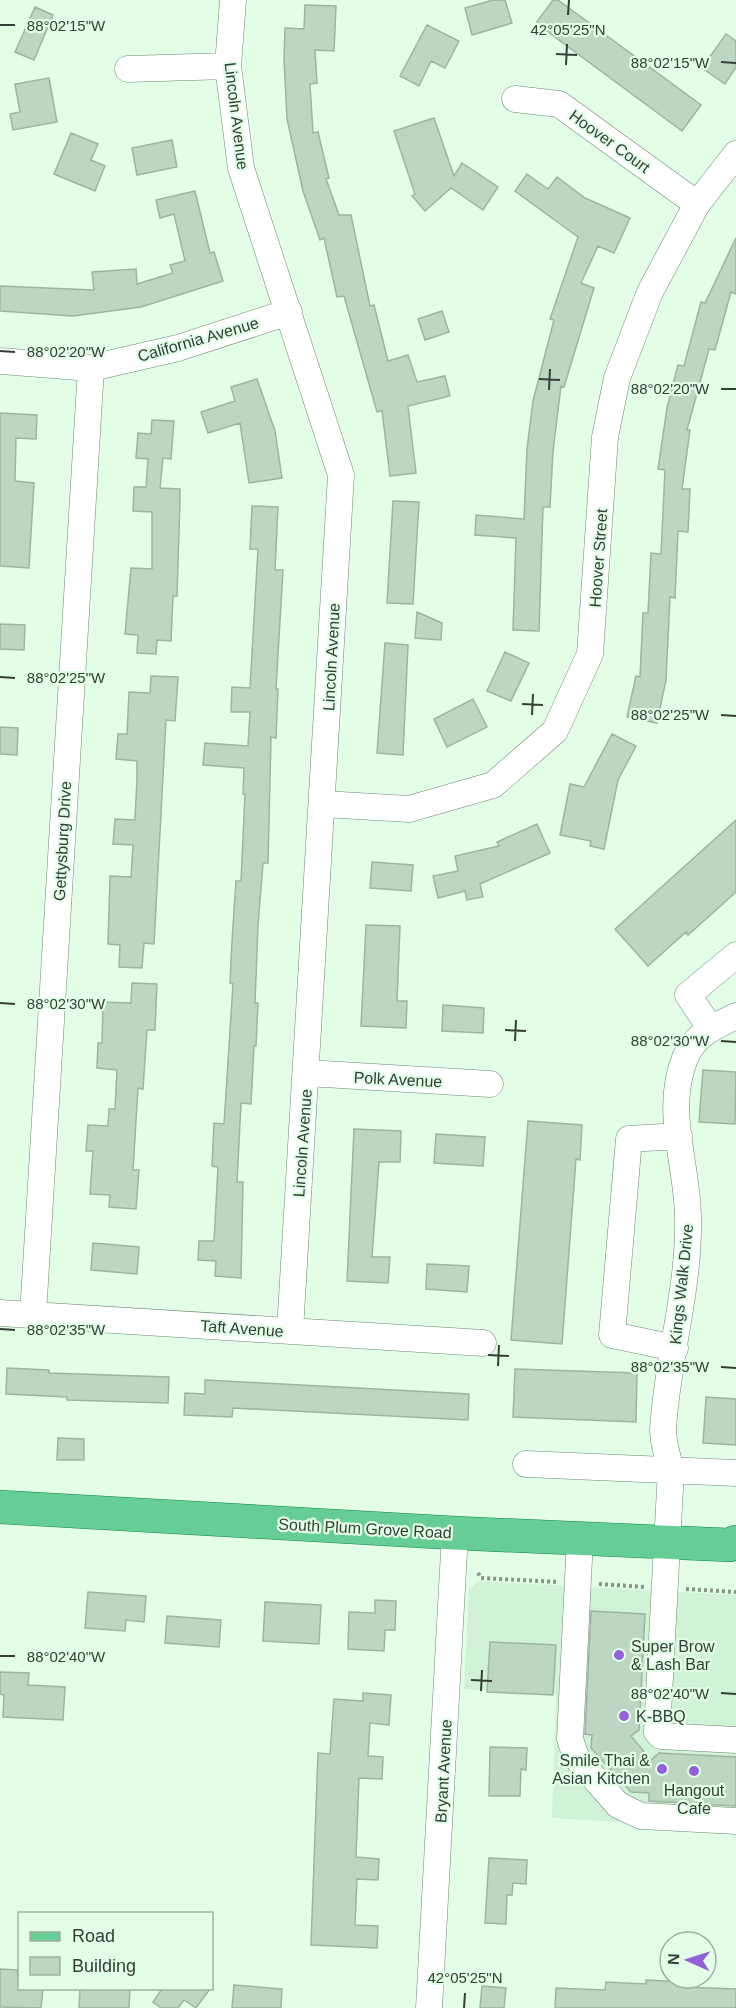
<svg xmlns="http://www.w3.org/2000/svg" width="736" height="2008" font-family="Helvetica,sans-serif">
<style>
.built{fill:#d0f2d7}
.building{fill:#bcd7c1;stroke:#9bb5a0;stroke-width:1.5}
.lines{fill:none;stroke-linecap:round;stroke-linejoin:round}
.minor-casing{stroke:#6e8773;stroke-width:27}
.major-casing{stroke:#128548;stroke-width:34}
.path{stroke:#839687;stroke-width:4;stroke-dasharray:3 3;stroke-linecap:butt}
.minor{stroke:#fff;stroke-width:26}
.major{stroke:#66cd97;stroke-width:33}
.ticks{fill:none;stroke:#343f36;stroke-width:2}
.poi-dot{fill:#9360d9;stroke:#e2fee7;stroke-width:2}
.labels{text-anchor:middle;stroke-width:4.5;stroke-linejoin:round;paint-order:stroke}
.street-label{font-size:16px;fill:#343f36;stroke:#e2fee7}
.poi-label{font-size:16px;fill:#343f36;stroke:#e2fee7;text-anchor:start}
.ticks-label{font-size:15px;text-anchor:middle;fill:#343f36;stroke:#e2fee7;stroke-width:4.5;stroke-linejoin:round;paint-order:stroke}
</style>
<rect width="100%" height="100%" fill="#e2fee7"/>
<path class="built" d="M478 1581 736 1595V1829L552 1818 556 1694 464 1689 469 1590Z"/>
<path class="building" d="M493 0H505L512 23 472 35 465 8Z
M553 0H558L701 105 682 131 536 23Z
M305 5 336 6 334 51 315 50 317 83 310 84 313 133 318 132 329 178 326 179 339 215H351L370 306 374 305 388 361 408 355 417 382 445 376 450 396 408 406 416 473 390 476 382 411 377 412 344 296 337 297 324 238 320 240 303 191 287 119 284 59 285 28 304 29Z
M35 7 53 15 34 60 15 52Z
M427 25 459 41 445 68 431 61 419 86 400 76Z
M726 34 736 41V67L725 84 702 68Z
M49 78 57 122 13 130 10 114 20 112 15 84Z
M434 118 454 176 462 163 498 187 483 210 451 188 425 211 412 196 415 194 394 131Z
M71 133 98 144 91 160 105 166 95 191 54 174Z
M172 140 177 167 137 175 132 148Z
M527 174 548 189 557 177 585 198 630 218 614 253 598 246 581 283 594 288 564 387 561 386 553 451 550 507H543L539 631 513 630 516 538 475 535 476 515 524 519 527 449 533 401 554 320 550 319 578 237 515 191Z
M195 191 210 253 214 252 223 281 141 307 73 316 0 311V286L94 290 92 272 136 269 137 284 173 273 170 265 185 261 174 214 160 218 156 200Z
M736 238V294L731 292 715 350 709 349 687 430H690L682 489H690L688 532 678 531 675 598 670 597 666 680 657 723 627 717 636 676 640 677 643 613H648L651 553 661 554 665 470 658 469 667 408 678 365 684 366 701 302 705 303Z
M442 311 449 332 425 340 418 319Z
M257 379 275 431 282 478 249 483 240 423 208 433 201 412 235 401 231 387Z
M0 413 37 415 36 439 16 438 15 481 34 483 29 568 0 566Z
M152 420 174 421 171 459 163 458 160 488 180 489V499L177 596H173L171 641 157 640 156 654 137 653 138 635 125 634 131 568 152 569V512L133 511 134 487H146L148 459 136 458 138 433 151 434Z
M393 501 419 502 413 604 387 603Z
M252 506 278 507 275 570H283L276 689H278L276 738 271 737 268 863H263L258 925 255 1003H258L256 1046H254L251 1104 241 1103 237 1182H243L241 1278 215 1276 216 1261 198 1260 199 1241H214L218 1167 212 1166 214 1123 224 1124 233 984 230 983 232 941 236 881H241L245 794H243L244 768 203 765 205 743 248 746 250 712H231L232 687 250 688 258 549H250Z
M417 612 442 623 441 640 415 638Z
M0 624 25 625 24 650 0 649Z
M385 643 408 645 403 755 377 753Z
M505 652 529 663 511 701 487 691Z
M151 676 178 677 175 721 166 720 154 944 144 943 142 968 119 967 120 945 108 944 110 876 131 877 133 845 113 844 115 819 135 820 137 778V761L116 759 118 734H127L129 692 150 693Z
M473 699 487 727 447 747 434 719Z
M0 727 18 728 17 755 0 754Z
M612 734 636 746 618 780 604 849 590 846 591 841 560 835 570 784 584 787Z
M736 820V892L688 935 686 932 648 966 615 929Z
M537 824 550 853 480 884 483 897 467 900 465 891 438 898 433 876 458 871 455 856 499 846 497 842Z
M372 862 413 865 411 891 370 888Z
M366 925 400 926 397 1001H407L406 1028 361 1026Z
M132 983 157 984 155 1030H147L143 1089 138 1088 133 1170H139L136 1209 109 1207 110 1195 90 1194 93 1151H86L88 1125 108 1126 109 1109H115L117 1070 97 1068 98 1043H102L103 1002 131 1003Z
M443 1005 484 1008 483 1033 442 1031Z
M703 1070 736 1072 735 1124 699 1122Z
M528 1121 582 1125 580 1160 576 1159 562 1344 511 1340Z
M354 1129 401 1131 400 1162H379L372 1257H390L388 1283 347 1281Z
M436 1134 485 1137 483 1166 434 1163Z
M93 1243 139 1247 137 1274 91 1270Z
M427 1264 469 1266 467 1292 426 1289Z
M7 1368 49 1370V1373L169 1377 168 1403 67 1400V1397L6 1394Z
M515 1369 637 1373 636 1422 513 1417Z
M205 1380 469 1394 468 1420 233 1408 232 1417 184 1415 185 1393 205 1394Z
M706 1397 736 1399V1445L703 1443Z
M58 1438 84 1439V1460H57Z
M88 1592 146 1596 144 1622 126 1620 125 1631 85 1628Z
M375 1600 396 1601 395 1630H385L384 1651 348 1649 349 1612 375 1613Z
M265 1602 321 1605 319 1644 263 1641Z
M591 1611 645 1614 639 1730 631 1736 651 1760 659 1753 736 1757V1806L649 1801V1793L631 1792 591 1748 592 1735 585 1734Z
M167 1616 221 1620 219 1647 165 1643Z
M490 1642 556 1645 553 1695 487 1692Z
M0 1672 29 1673 28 1685 65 1687 63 1720 3 1717 4 1695 0 1694Z
M363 1693 391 1695 389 1725 370 1723 368 1756 383 1757 382 1779 359 1778 356 1857 379 1859 378 1880 357 1879 355 1925 378 1926 377 1948 311 1945 318 1753 330 1754 334 1699 363 1701Z
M490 1747 527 1748 526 1770 521 1769 520 1796H489Z
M489 1858 527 1860 526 1884 513 1883 512 1895H507L506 1924 485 1923Z
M0 1969 17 1970 20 1989H43L41 2008 0 2007Z
M646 1980 684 1982V1987L736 1989V2008H555L556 1988 605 1990 606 1982 646 1984Z
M234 1985 282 1989 281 2008H232Z
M482 1986 506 1988 504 2008H480Z
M80 1989H130L129 2008H79Z
M162 1989H210L196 2008 184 2000 178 2008H161L153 2002Z"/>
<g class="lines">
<defs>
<path id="minor" d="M233 0 228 66 241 168 341 475 290 1331
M128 69 228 66
M515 99 559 104 697 204
M0 361 91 368 178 348 289 312
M323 804 409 809 493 785 555 731 590 654 605 437 617 378 650 292 697 204 736 154
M736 1016C715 1026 694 1035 685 1058 664 1111 687 1162 688 1216 690 1288 667 1358 663 1430 663 1443 668 1458 671 1470L657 1732 661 1736 736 1740
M711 1029 688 995 736 955
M307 1073 490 1084
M0 1313 483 1343
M33 1315 91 368
M675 1348 612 1335 629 1139 679 1136
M526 1464 736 1473
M580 1539 570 1739 576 1757 618 1805 641 1816 736 1821
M429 2008 455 1533"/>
<path id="major" d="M0 1507 455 1533 730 1545 736 1542"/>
</defs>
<use href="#minor" class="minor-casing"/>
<use href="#major" class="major-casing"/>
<path class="path" d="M478 1573 481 1578 559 1582
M599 1584 645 1587
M686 1589 736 1592"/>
<use href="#minor" class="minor"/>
<use href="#major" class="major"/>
</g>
<path class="ticks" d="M568 15 569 0M0 25H15M556 54 577 55M721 62 736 63M566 65 567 44M0 351 15 352M539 379 560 380M721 389H736M549 390 550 369M0 677 15 678M522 704 543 705M532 715 533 694M721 715 736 716M0 1003 15 1004M505 1030 526 1031M515 1041 516 1020M721 1041 736 1042M0 1329 15 1330M488 1355 509 1356M498 1366 499 1345M721 1367 736 1368M0 1656H15M471 1680 492 1681M481 1691 482 1670M721 1693 736 1694M464 2008 465 1993"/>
<g class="poi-dot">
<circle cx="619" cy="1655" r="6"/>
<circle cx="624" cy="1716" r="6"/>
<circle cx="662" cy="1769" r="6"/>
<circle cx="694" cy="1771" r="6"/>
</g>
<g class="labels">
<g class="street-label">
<text transform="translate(237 116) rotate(83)" y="6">Lincoln Avenue</text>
<text transform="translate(610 141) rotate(36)" y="6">Hoover Court</text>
<text transform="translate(198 339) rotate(-16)" y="6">California Avenue</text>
<text transform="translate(598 558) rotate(-86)" y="6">Hoover Street</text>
<text transform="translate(331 657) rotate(-87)" y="6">Lincoln Avenue</text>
<text transform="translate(62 841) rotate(-87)" y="6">Gettysburg Drive</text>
<text transform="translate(398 1079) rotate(3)" y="6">Polk Avenue</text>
<text transform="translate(302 1143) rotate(-86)" y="6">Lincoln Avenue</text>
<text transform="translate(681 1284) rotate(-84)" y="6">Kings Walk Drive</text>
<text transform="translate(242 1328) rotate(4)" y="6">Taft Avenue</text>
<text transform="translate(365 1528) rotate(3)" y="6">South Plum Grove Road</text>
<text transform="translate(443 1771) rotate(-87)" y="6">Bryant Avenue</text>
</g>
<g class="poi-label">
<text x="631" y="1652">Super Brow<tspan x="631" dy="18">&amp; Lash Bar</tspan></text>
<text x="636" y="1722">K-BBQ</text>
<text x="650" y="1766" text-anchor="end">Smile Thai &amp;<tspan x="650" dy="18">Asian Kitchen</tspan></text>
<text x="694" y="1796" text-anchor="middle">Hangout<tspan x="694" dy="18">Cafe</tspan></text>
</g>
</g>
<g class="ticks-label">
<text x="66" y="31">88°02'15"W</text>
<text x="568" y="35">42°05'25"N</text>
<text x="670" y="68">88°02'15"W</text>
<text x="66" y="357">88°02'20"W</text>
<text x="670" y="394">88°02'20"W</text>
<text x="66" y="683">88°02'25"W</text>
<text x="670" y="720">88°02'25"W</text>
<text x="66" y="1009">88°02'30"W</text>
<text x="670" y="1046">88°02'30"W</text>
<text x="66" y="1335">88°02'35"W</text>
<text x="670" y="1372">88°02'35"W</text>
<text x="66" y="1662">88°02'40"W</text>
<text x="670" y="1699">88°02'40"W</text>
<text x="465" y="1983">42°05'25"N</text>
</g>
<rect x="18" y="1912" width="195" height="78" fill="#e2fee7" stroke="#9cb2a0" stroke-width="1.5"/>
<rect x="30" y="1932" width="30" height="9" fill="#66cd97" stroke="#9cb2a0" stroke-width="1.5"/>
<text x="72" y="1942" font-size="18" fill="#343f36">Road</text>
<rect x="30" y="1957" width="30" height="18" fill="#bcd7c1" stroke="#9cb2a0" stroke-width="1.5"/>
<text x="72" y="1972" font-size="18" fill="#343f36">Building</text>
<g transform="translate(688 1960) rotate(273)"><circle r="28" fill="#e2fee7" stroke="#9cb2a0" stroke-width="1.5"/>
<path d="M0-4.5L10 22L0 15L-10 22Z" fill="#9360d9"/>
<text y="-9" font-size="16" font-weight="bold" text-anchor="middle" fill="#343f36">N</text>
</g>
</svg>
